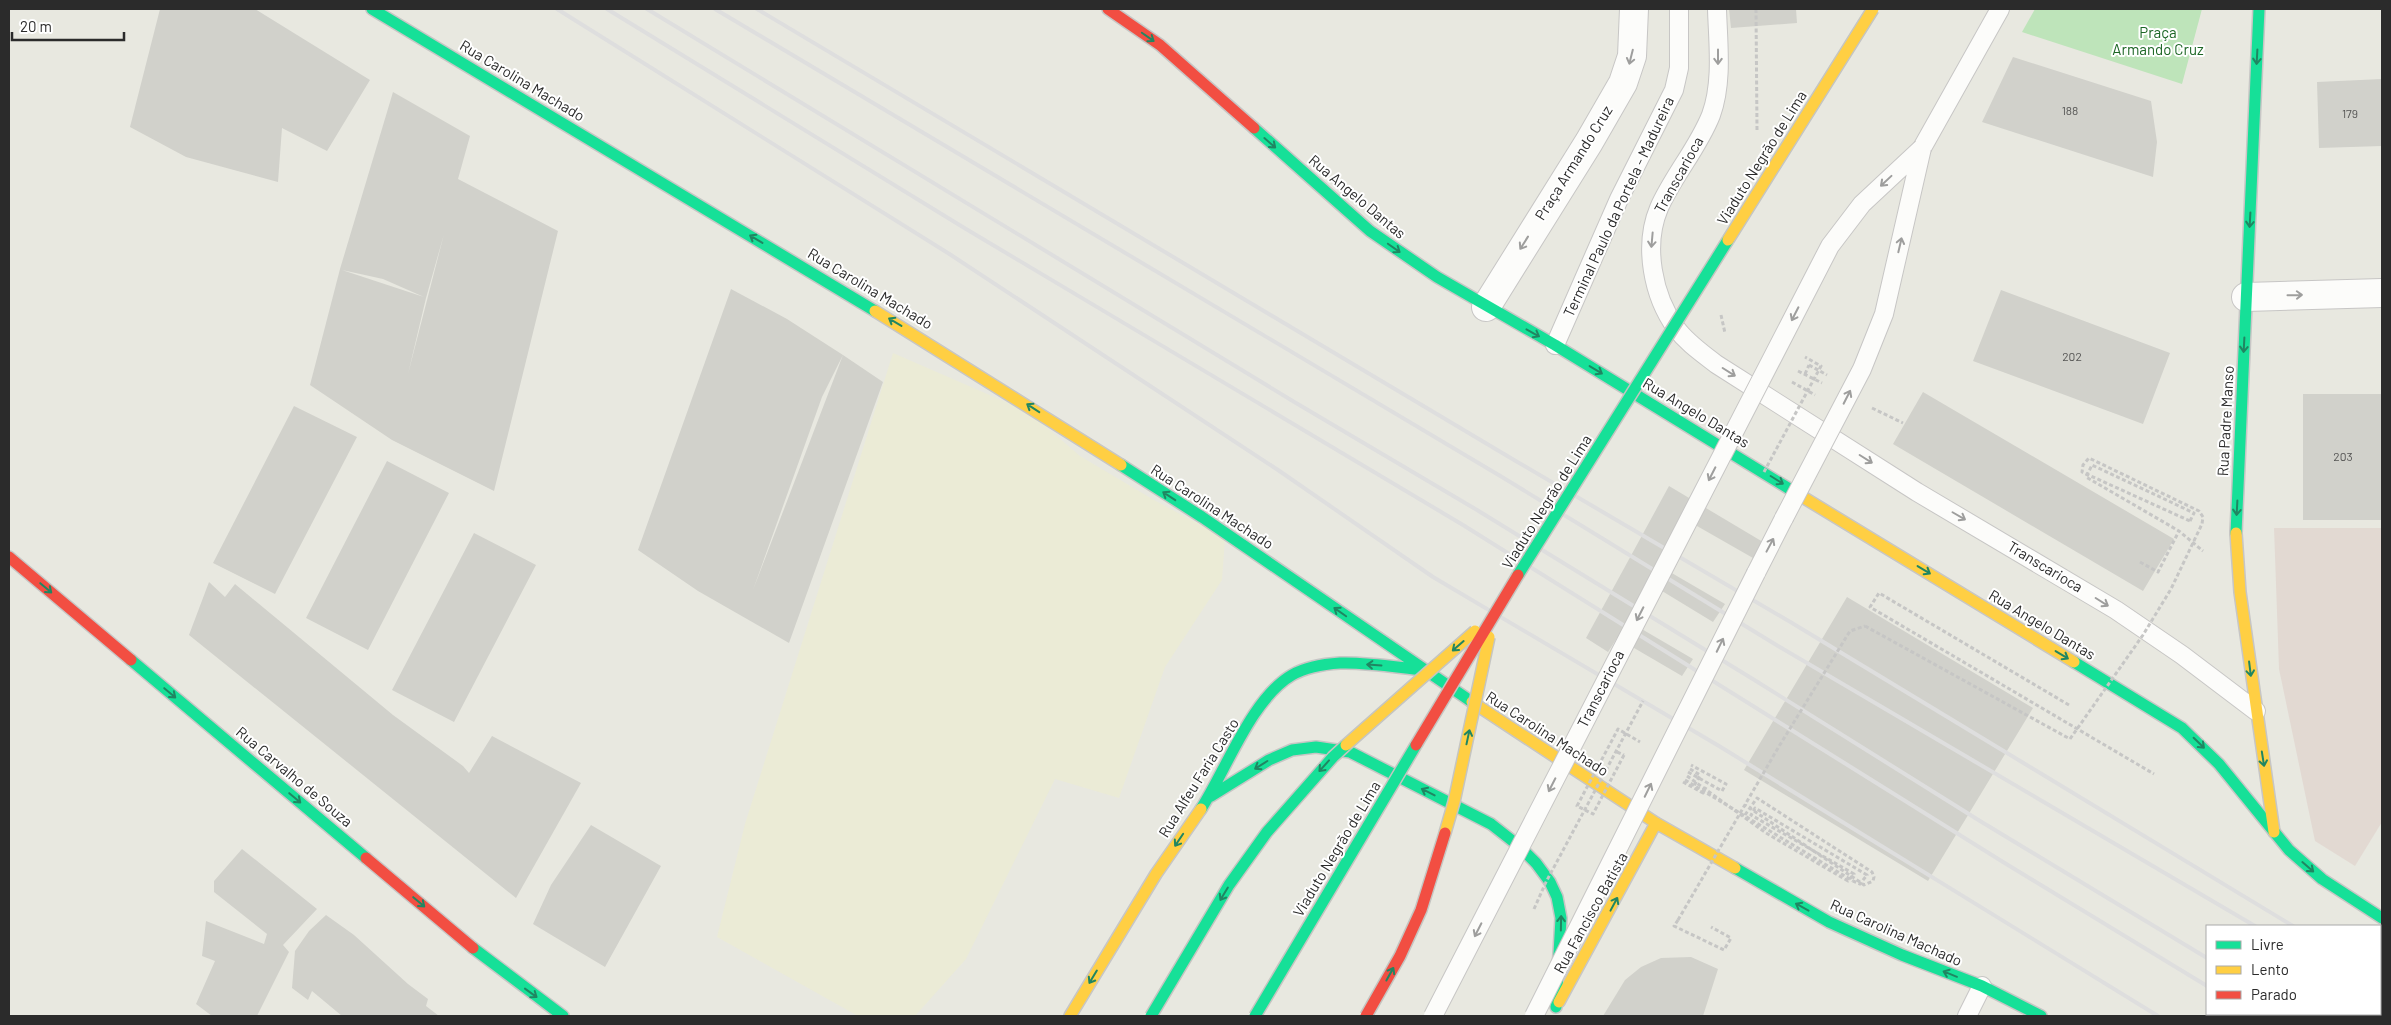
<svg xmlns="http://www.w3.org/2000/svg" width="2391" height="1025" font-family="Barlow,sans-serif">
<style>
.education{fill:#ebebd6}
.medical{fill:#e2d9d2}
.green{fill:#bee4ba}
.building{fill:#d1d1cb;fill-rule:evenodd}
.lines{fill:none;stroke-linecap:round;stroke-linejoin:round}
.lane-casing{stroke:#c7c6c5;stroke-width:20}
.street-casing{stroke:#c7c6c5;stroke-width:30}
.fast-casing{stroke:#c7c6c5;stroke-width:14}
.slow-casing{stroke:#c7c6c5;stroke-width:14}
.jam-casing{stroke:#c7c6c5;stroke-width:14}
.path{stroke:#c6c6c5;stroke-width:3;stroke-dasharray:4 2.5;stroke-linecap:butt}
.lane{stroke:#fcfcfa;stroke-width:18}
.street{stroke:#fcfcfa;stroke-width:28}
.fast{stroke:#16e098;stroke-width:11}
.slow{stroke:#ffcf43;stroke-width:11}
.jam{stroke:#f24e42;stroke-width:11}
.rail{stroke:#dedede;stroke-width:4}
.lane-bridge-casing{stroke:#c7c6c5;stroke-width:20;stroke-linecap:butt}
.fast-bridge-casing{stroke:#c5c5c1;stroke-width:14;stroke-linecap:butt}
.slow-bridge-casing{stroke:#c5c5c1;stroke-width:14;stroke-linecap:butt}
.jam-bridge-casing{stroke:#c5c5c1;stroke-width:14;stroke-linecap:butt}
.path-bridge{stroke:#c6c6c5;stroke-width:3;stroke-dasharray:4 2.5;stroke-linecap:butt}
.lane-bridge{stroke:#fcfcfa;stroke-width:18}
.fast-bridge{stroke:#16e098;stroke-width:11}
.slow-bridge{stroke:#ffcf43;stroke-width:11}
.jam-bridge{stroke:#f24e42;stroke-width:11}
.oneway{stroke:#208662}
.oneway2{stroke:#9e9e9d}
.labels{text-anchor:middle;stroke-width:4;stroke-linejoin:round;paint-order:stroke}
.number-label{font-size:12px;fill:#555554}
.park-label{font-size:15px;fill:#1c6625;stroke:#fff}
.street-label{font-size:15px;fill:#2b2b2b;stroke:#fff}
</style>
<rect width="100%" height="100%" fill="#e8e8e0"/>
<path class="education" d="M893 353 1008 403 1037 419 1080 456 1154 500 1225 538 1222 580 1165 667 1119 798 1055 779 966 959 915 1016H858L717 937 745 824Z"/>
<path class="medical" d="M2274 528H2382V822L2355 866 2315 841 2279 669Z"/>
<path class="green" d="M2035 9H2202L2182 84 2022 32Z"/>
<path class="building" d="M160 9H255L370 80 327 151 282 128 278 182 186 157 130 127Z
M1729 9H1796L1797 23 1731 28Z
M2013 57 2151 101 2157 142 2153 177 1982 122Z
M2382 79V146L2319 148 2317 82Z
M393 92 470 136 458 179 558 231 494 491 392 440 310 385 340 269ZM444 234 408 374 426 298ZM342 270 383 279 424 297Z
M731 289 787 319 843 355 822 397 753 590 843 355 883 382 789 643 698 591 638 550Z
M2001 290 2170 353 2143 424 1973 361Z
M1923 392 2174 539 2143 591 1893 444Z
M2303 394H2382V520H2303Z
M294 406 357 437 275 594 213 563Z
M387 461 449 493 368 650 306 618Z
M1669 486 1763 542 1753 558 1683 518 1658 565 1725 604 1713 622 1662 591 1640 628 1693 659 1682 676 1617 638 1608 652 1586 638Z
M474 533 536 565 454 722 392 690Z
M209 582 225 597 235 584 393 715 463 766 469 773 492 736 581 783 516 898 189 635Z
M1847 597 2033 708 1928 881 1744 770Z
M591 825 661 866 605 967 533 924 551 885Z
M242 849 317 909 283 945 289 952 257 1016H212L196 1004 215 961 202 956 206 921 264 944 267 934 214 892V881Z
M326 915 354 935 408 984 428 999 426 1006 439 1016H342L312 991 308 1000 292 988 295 951 309 931Z
M1691 957 1718 969 1703 1016H1603L1625 980 1641 967 1661 958Z"/>
<g class="lines">
<defs>
<path id="lane" d="M1717 9C1718 43 1723 82 1711 115 1698 148 1673 176 1659 208 1643 246 1653 296 1676 328 1687 343 1702 353 1716 364L1917 492 2116 610 2182 655 2256 711
M1922 148 2000 9
M1555 345 1619 199 1674 90 1679 68V9
M1756 573 1784 518
M1967 1016 1982 986"/>
<path id="street" d="M2246 297 2382 293
M1486 307 1589 142 1623 83 1632 56 1634 9"/>
<path id="fast" d="M372 9 875 311
M1254 128 1370 231 1437 277 1555 345 1801 496
M1121 465 1202 517 1472 702
M2236 533 2259 9
M131 660 366 858
M2074 662 2182 728 2219 764 2289 850 2322 879 2382 918
M1211 796 1269 760 1292 750 1316 747 1350 752 1491 824 1519 846 1536 863 1550 882 1557 897 1561 918 1556 1007
M1201 809C1226 770 1252 698 1292 675 1306 667 1324 664 1340 663 1367 662 1395 667 1423 670
M1735 868 1829 922 1902 955 1982 986 2041 1016
M473 948 563 1016"/>
<path id="slow" d="M875 311 1121 465
M1801 496 2074 662
M2236 533 2240 592 2274 832
M1472 702 1656 823 1735 868
M1559 1002 1656 823
M1070 1016 1156 874 1201 809"/>
<path id="jam" d="M1108 9 1160 45 1254 128
M9 557 131 660
M366 858 473 948"/>
</defs>
<use href="#lane" class="lane-casing"/>
<use href="#street" class="street-casing"/>
<use href="#fast" class="fast-casing"/>
<use href="#slow" class="slow-casing"/>
<use href="#jam" class="jam-casing"/>
<path class="path" d="M1756 9 1757 130
M1721 315 1725 333
M1798 371 1822 383
M1805 374 1809 365
M1872 408 1903 423
M2190 521 2194 513 2092 465 2086 477 2179 531 2203 551
M2140 562 2158 572 2179 531
M1865 626 2070 739
M2069 705 1879 593 1870 607 2154 774
M1617 752 1624 755
M1688 772 1722 791 1726 784 1691 765
M1687 776 1766 833 1848 881 1854 874 1751 815 1755 808 1867 875 1860 884 1853 881
M1683 782 1703 793 1706 787
M1678 920 1674 926 1724 950 1731 938 1711 927"/>
<use href="#lane" class="lane"/>
<use href="#street" class="street"/>
<use href="#fast" class="fast"/>
<use href="#slow" class="slow"/>
<use href="#jam" class="jam"/>
<path class="rail" d="M557 9 951 255 1278 470 1433 577 1719 746 2158 1016
M607 9 966 229 1463 525 2003 862 2207 986
M647 9 1296 403 1477 510 1756 681 1980 821 2207 958
M715 9 1502 477 1778 646 2255 926
M757 9 1509 457 1792 623 2293 926
M2380 978 2382 980
M2380 1000 2382 1001
M2254 1014 2258 1016
M2300 1014 2304 1016"/>
<defs>
<path id="lane-bridge" d="M1784 518 1862 369 1884 314 1922 148
M1433 1016 1830 246 1862 204 1922 148
M1534 1016 1756 573"/>
<path id="fast-bridge" d="M1518 575 1728 240
M1151 1016 1229 885 1267 832 1333 757 1346 745
M1255 1016 1416 745"/>
<path id="slow-bridge" d="M1728 240 1873 9
M1346 745 1475 631
M1445 833 1454 802 1489 637"/>
<path id="jam-bridge" d="M1416 745 1518 575
M1366 1016 1400 956 1421 910 1445 833"/>
</defs>
<use href="#lane-bridge" class="lane-bridge-casing"/>
<use href="#fast-bridge" class="fast-bridge-casing"/>
<use href="#slow-bridge" class="slow-bridge-casing"/>
<use href="#jam-bridge" class="jam-bridge-casing"/>
<path class="path-bridge" d="M1809 365 1827 375
M1792 382 1815 395
M1764 472 1821 366 1805 357
M2070 739 2143 635 2171 589 2202 524 2203 517 2199 511 2089 458 2083 465 2082 472 2190 521
M1624 755 1593 814 1577 806 1618 729 1640 742
M1690 769 1700 775 1694 786
M1685 780 1853 881
M1745 815 1757 798 1872 872 1874 877 1873 881 1864 885 1857 880 1745 805
M1534 909 1546 882 1643 701
M1678 920 1778 748 1850 631 1865 626"/>
<use href="#lane-bridge" class="lane-bridge"/>
<use href="#fast-bridge" class="fast-bridge"/>
<use href="#slow-bridge" class="slow-bridge"/>
<use href="#jam-bridge" class="jam-bridge"/>
</g>
<defs><path id="oneway-shaft" d="M-6 0H5M1.5-3L5.5 0L1.5 3" fill="none" stroke-width="1.6" stroke-linecap="round" stroke-linejoin="round" transform="scale(1.25)"/></defs>
<g class="oneway">
<use href="#oneway-shaft" transform="translate(1148 37) rotate(35)"/>
<use href="#oneway-shaft" transform="translate(2257 57) rotate(93)"/>
<use href="#oneway-shaft" transform="translate(1270 143) rotate(41)"/>
<use href="#oneway-shaft" transform="translate(2250 220) rotate(93)"/>
<use href="#oneway-shaft" transform="translate(756 239) rotate(-149)"/>
<use href="#oneway-shaft" transform="translate(1394 248) rotate(35)"/>
<use href="#oneway-shaft" transform="translate(895 322) rotate(-149)"/>
<use href="#oneway-shaft" transform="translate(1533 333) rotate(29)"/>
<use href="#oneway-shaft" transform="translate(2244 345) rotate(93)"/>
<use href="#oneway-shaft" transform="translate(1596 370) rotate(31)"/>
<use href="#oneway-shaft" transform="translate(1033 408) rotate(-147)"/>
<use href="#oneway-shaft" transform="translate(1777 480) rotate(32)"/>
<use href="#oneway-shaft" transform="translate(1169 496) rotate(-147)"/>
<use href="#oneway-shaft" transform="translate(2237 508) rotate(93)"/>
<use href="#oneway-shaft" transform="translate(1924 570) rotate(31)"/>
<use href="#oneway-shaft" transform="translate(46 588) rotate(40)"/>
<use href="#oneway-shaft" transform="translate(1340 612) rotate(-145)"/>
<use href="#oneway-shaft" transform="translate(1458 646) rotate(139)"/>
<use href="#oneway-shaft" transform="translate(2062 655) rotate(31)"/>
<use href="#oneway-shaft" transform="translate(1374 665) rotate(-176)"/>
<use href="#oneway-shaft" transform="translate(2250 669) rotate(83)"/>
<use href="#oneway-shaft" transform="translate(170 693) rotate(40)"/>
<use href="#oneway-shaft" transform="translate(1468 737) rotate(-78)"/>
<use href="#oneway-shaft" transform="translate(2199 743) rotate(44)"/>
<use href="#oneway-shaft" transform="translate(2263 759) rotate(81)"/>
<use href="#oneway-shaft" transform="translate(1261 765) rotate(148)"/>
<use href="#oneway-shaft" transform="translate(1324 766) rotate(132)"/>
<use href="#oneway-shaft" transform="translate(1428 792) rotate(-153)"/>
<use href="#oneway-shaft" transform="translate(295 798) rotate(40)"/>
<use href="#oneway-shaft" transform="translate(1179 840) rotate(124)"/>
<use href="#oneway-shaft" transform="translate(2308 867) rotate(41)"/>
<use href="#oneway-shaft" transform="translate(1224 894) rotate(121)"/>
<use href="#oneway-shaft" transform="translate(419 902) rotate(40)"/>
<use href="#oneway-shaft" transform="translate(1614 904) rotate(-62)"/>
<use href="#oneway-shaft" transform="translate(1802 907) rotate(-151)"/>
<use href="#oneway-shaft" transform="translate(1561 923) rotate(-89)"/>
<use href="#oneway-shaft" transform="translate(1390 974) rotate(-61)"/>
<use href="#oneway-shaft" transform="translate(1950 974) rotate(-158)"/>
<use href="#oneway-shaft" transform="translate(1093 977) rotate(121)"/>
<use href="#oneway-shaft" transform="translate(531 993) rotate(36)"/>
</g>
<g class="oneway2">
<use href="#oneway-shaft" transform="translate(1631 57) rotate(104)"/>
<use href="#oneway-shaft" transform="translate(1718 57) rotate(90)"/>
<use href="#oneway-shaft" transform="translate(1886 181) rotate(137)"/>
<use href="#oneway-shaft" transform="translate(1652 240) rotate(95)"/>
<use href="#oneway-shaft" transform="translate(1524 243) rotate(122)"/>
<use href="#oneway-shaft" transform="translate(1900 245) rotate(-77)"/>
<use href="#oneway-shaft" transform="translate(2295 295) rotate(-1)"/>
<use href="#oneway-shaft" transform="translate(1795 314) rotate(117)"/>
<use href="#oneway-shaft" transform="translate(1729 372) rotate(32)"/>
<use href="#oneway-shaft" transform="translate(1847 397) rotate(-63)"/>
<use href="#oneway-shaft" transform="translate(1866 459) rotate(32)"/>
<use href="#oneway-shaft" transform="translate(1712 474) rotate(117)"/>
<use href="#oneway-shaft" transform="translate(1959 516) rotate(30)"/>
<use href="#oneway-shaft" transform="translate(1770 545) rotate(-62)"/>
<use href="#oneway-shaft" transform="translate(2102 602) rotate(32)"/>
<use href="#oneway-shaft" transform="translate(1640 614) rotate(117)"/>
<use href="#oneway-shaft" transform="translate(1720 645) rotate(-64)"/>
<use href="#oneway-shaft" transform="translate(1552 785) rotate(117)"/>
<use href="#oneway-shaft" transform="translate(1648 790) rotate(-64)"/>
<use href="#oneway-shaft" transform="translate(1478 930) rotate(117)"/>
</g>
<g class="labels">
<g class="number-label">
<text x="2070" y="115">188</text>
<text x="2350" y="118">179</text>
<text x="2072" y="361">202</text>
<text x="2343" y="461">203</text>
</g>
<g class="park-label">
<text x="2158" y="38">Praça<tspan x="2158" dy="17">Armando Cruz</tspan></text>
</g>
<g class="street-label">
<text transform="translate(522 81) rotate(31)" y="5">Rua Carolina Machado</text>
<text transform="translate(1762 158) rotate(-58)" y="5">Viaduto Negrão de Lima</text>
<text transform="translate(1574 163) rotate(-58)" y="5">Praça Armando Cruz</text>
<text transform="translate(1679 175) rotate(-61)" y="5">Transcarioca</text>
<text transform="translate(1357 197) rotate(40)" y="5">Rua Angelo Dantas</text>
<text transform="translate(1619 207) rotate(-65)" y="5">Terminal Paulo da Portela - Madureira</text>
<text transform="translate(870 289) rotate(31)" y="5">Rua Carolina Machado</text>
<text transform="translate(1696 413) rotate(31)" y="5">Rua Angelo Dantas</text>
<text transform="translate(2226 421) rotate(-87)" y="5">Rua Padre Manso</text>
<text transform="translate(1547 502) rotate(-58)" y="5">Viaduto Negrão de Lima</text>
<text transform="translate(1212 507) rotate(33)" y="5">Rua Carolina Machado</text>
<text transform="translate(2045 567) rotate(31)" y="5">Transcarioca</text>
<text transform="translate(2042 625) rotate(31)" y="5">Rua Angelo Dantas</text>
<text transform="translate(1601 689) rotate(-63)" y="5">Transcarioca</text>
<text transform="translate(1547 734) rotate(33)" y="5">Rua Carolina Machado</text>
<text transform="translate(294 777) rotate(40)" y="5">Rua Carvalho de Souza</text>
<text transform="translate(1199 778) rotate(-58)" y="5">Rua Alfeu Faria Casto</text>
<text transform="translate(1337 849) rotate(-59)" y="5">Viaduto Negrão de Lima</text>
<text transform="translate(1591 913) rotate(-61)" y="5">Rua Fancisco Batista</text>
<text transform="translate(1896 933) rotate(24)" y="5">Rua Carolina Machado</text>
</g>
</g>
<rect width="2391" height="1025" fill="none" stroke="#2b2b2b" stroke-width="20"/>
<rect x="2206" y="925" width="175" height="90" fill="#ffffff" stroke="#aaaaaa"/>
<rect x="2216" y="941" width="25" height="8" fill="#16e098" stroke="#aaaaaa"/>
<text x="2251" y="950" font-size="15" fill="#2b2b2b">Livre</text>
<rect x="2216" y="966" width="25" height="8" fill="#ffcf43" stroke="#aaaaaa"/>
<text x="2251" y="975" font-size="15" fill="#2b2b2b">Lento</text>
<rect x="2216" y="991" width="25" height="8" fill="#f24e42" stroke="#aaaaaa"/>
<text x="2251" y="1000" font-size="15" fill="#2b2b2b">Parado</text>
<path d="M12 32v8h112v-8" fill="none" stroke="#2b2b2b" stroke-width="2.5"/>
<text x="20" y="32" font-size="15" fill="#2b2b2b" stroke="#ffffff" stroke-width="4" paint-order="stroke">20 m</text>
</svg>
